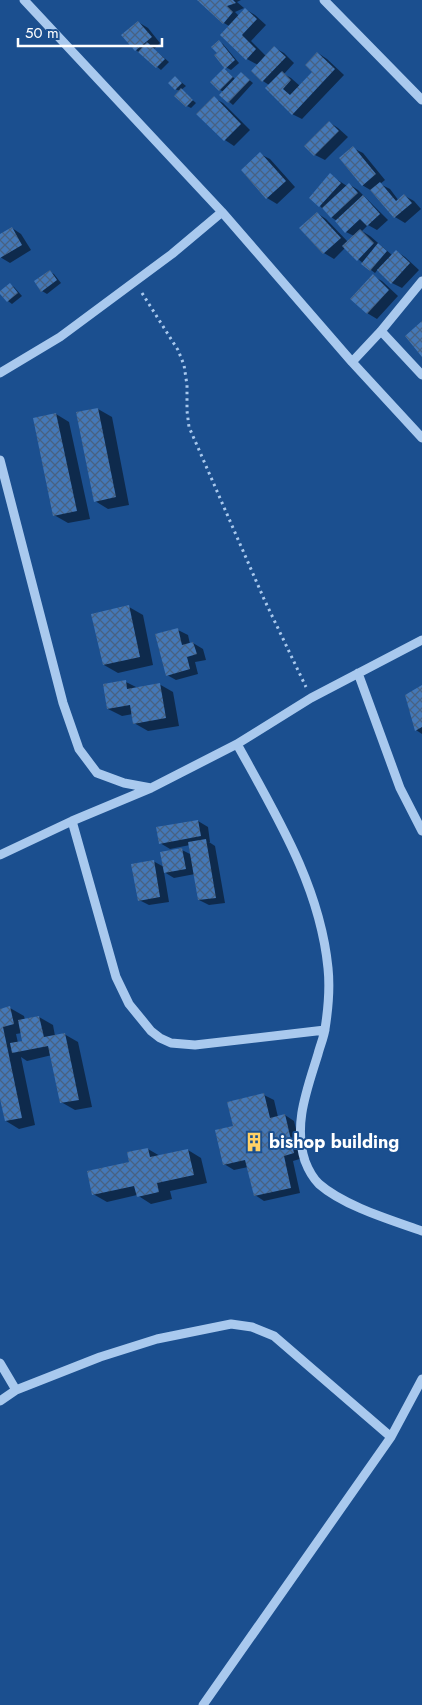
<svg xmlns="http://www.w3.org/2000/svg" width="422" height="1705" font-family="Jost,sans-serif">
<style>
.shadow{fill:#0007;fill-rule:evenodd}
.building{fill:url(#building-cross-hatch)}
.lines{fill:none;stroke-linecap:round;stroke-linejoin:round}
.path{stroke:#a9c9ee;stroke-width:3;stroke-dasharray:2.5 4;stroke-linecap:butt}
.minor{stroke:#a9c9ee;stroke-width:9}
.labels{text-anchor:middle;stroke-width:4;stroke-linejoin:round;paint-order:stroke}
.poi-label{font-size:18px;font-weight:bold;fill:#fff;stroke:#1b4f8f;text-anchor:start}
</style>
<defs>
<pattern id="building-cross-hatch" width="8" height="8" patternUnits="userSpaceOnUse" patternTransform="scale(1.25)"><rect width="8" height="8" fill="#4478b7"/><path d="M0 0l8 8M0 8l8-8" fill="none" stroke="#486282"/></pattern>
</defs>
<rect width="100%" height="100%" fill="#1b4f8f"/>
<path class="shadow" d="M199 0H241L237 2 244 8 235 12 239 16 245 9 255 15 266 25 251 41 266 56 275 48 284 53 294 63 284 74 291 78 300 86 314 72 318 53 327 59 344 75 302 119 292 114 269 85 263 81 258 65 247 59 229 26 224 23Z
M138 22 148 28 160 43 154 49 169 62 161 70 136 50 123 35Z
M219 42 223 44 239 63 231 70 227 68 216 56 219 54Z
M225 69 235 79 241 73 253 83 233 105 221 95 224 92 220 90Z
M175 77 186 86 181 90 196 103 191 108 187 106 180 91 175 89Z
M214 98 223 103 250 130 234 146 225 140Z
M329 122 338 128 348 137 325 160 315 155 306 146Z
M353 148 363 153 385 180 380 184 390 189 399 201 405 196 414 201 421 209 405 223 395 217 372 191 362 185Z
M260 154 270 159 295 187 277 204 267 198 242 170Z
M330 175 347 186 349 184 358 190 388 220 377 230 368 225 362 231 370 236 392 255 396 251 405 257 419 270 402 288 392 283 378 269 375 273 371 270 345 248 334 259 324 253 301 228 317 213 326 219 348 242 354 236 346 232 337 221 331 217 320 206Z
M12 228 21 234 31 250 10 263 0 257V236Z
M50 272 54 274 61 283 47 294 42 291Z
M373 276 382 281 398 296 377 319 367 313Z
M10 285 14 287 22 296 12 304 8 301Z
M98 409 112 417 129 505 108 509 95 501Z
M56 414 69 422 90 519 68 523 54 515Z
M129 607 143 615 153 665 118 673 104 665Z
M178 630 188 635 190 644 193 643 203 649 206 660 195 662 198 674 176 680 167 675Z
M126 682 138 688 159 684 173 692 179 726 148 731 134 723 133 714 122 716 108 709Z
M422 686V734L416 730Z
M198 821 208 827 210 842H209L215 846 225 903 209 905 199 900 195 874 174 878 164 872 169 902 149 905 139 900 153 861 164 867 182 850 192 855 190 845 170 849 160 843Z
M10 1008 24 1016 25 1020 39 1017 53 1025 55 1036 64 1034 78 1042 92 1107 75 1110 61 1102 52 1055 27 1061 21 1057 35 1125 19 1129 6 1121 0 1093V1010ZM22 1033 24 1042 18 1043 16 1034Z
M264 1095 274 1100 278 1117 285 1115 294 1121 303 1158 293 1161 300 1193 264 1201 255 1195 248 1167 234 1170 224 1164 234 1127Z
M148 1149 160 1156 188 1150 201 1158 207 1183 170 1191 172 1199 151 1204 137 1195 107 1202 93 1194Z"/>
<path class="building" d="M197 0H233L236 3 227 6 233 12 223 24Z
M245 8 257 19 242 35 256 49 246 60 220 35Z
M138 21 152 37 135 51 121 35Z
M219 40 235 60 225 69 214 55 217 53 211 47Z
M147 42 165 59 156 68 138 52Z
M274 46 286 57 262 82 251 71Z
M317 52 335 69 292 115 265 88 282 71 291 80 283 89 290 95 312 72 305 65Z
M224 68 233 77 219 91 210 82Z
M241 72 250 80 228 103 219 95Z
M175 76 182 83 175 90 168 83Z
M181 88 193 100 186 107 174 96Z
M214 96 241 124 224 141 196 114Z
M329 121 339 131 314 156 304 146Z
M353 146 376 174 362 186 339 158Z
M260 152 286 181 266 199 241 170Z
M330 173 341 183 319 207 309 198Z
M380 182 396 201 404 194 412 203 394 218 370 190Z
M349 183 358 193 331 218 322 208Z
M363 195 380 214 367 226 360 219 345 233 335 221Z
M317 212 341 238 323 254 299 228Z
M12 227 22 245 0 258V234Z
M360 229 374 243 357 261 342 246Z
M378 243 387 251 370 271 361 264Z
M396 250 410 263 391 284 377 270Z
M50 270 57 280 41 292 34 281Z
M373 274 389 290 367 314 350 299Z
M10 283 18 293 7 302 0 294V291Z
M422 321V357L405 336Z
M98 408 116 497 94 502 76 412Z
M56 413 77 511 53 516 33 418Z
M129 605 140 657 103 665 91 614Z
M178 628 182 645 193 642 197 654 187 657 190 669 166 676 155 634Z
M126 680 127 689 160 683 166 718 133 724 130 705 107 709 103 684Z
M422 685V727L415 731 405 695Z
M198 820 201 836 159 844 156 827Z
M206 839 216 898 198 900 188 842Z
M182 848 186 869 164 873 160 852Z
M154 860 160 897 138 901 131 864Z
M10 1006 14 1024 3 1027 22 1118 5 1121 0 1099V1009Z
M39 1016 44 1037 65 1033 79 1100 60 1103 48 1046 12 1053 10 1043 22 1041 18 1020Z
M264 1093 270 1118 285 1114 294 1153 284 1156 291 1188 254 1196 245 1160 223 1165 215 1130 233 1126 227 1102Z
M148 1148 150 1157 188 1149 194 1175 157 1183 159 1192 137 1197 134 1186 92 1195 87 1171 129 1162 127 1152Z"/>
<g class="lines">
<path class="path" d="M142 293 178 350 184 365 187 385V411L189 427 264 599 306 687"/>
<path class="minor" d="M24 0 222 212 352 362 422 438
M324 0 422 100
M381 331 422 375
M352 362 381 331 422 281
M0 373 60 337 172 254 222 212
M0 460 63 703 79 749 97 773 124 783 151 788
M358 673 400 788 422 831
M237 744C276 815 320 886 328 968 330 987 328 1010 325 1029 324 1037 320 1046 318 1054 307 1090 293 1124 305 1161 308 1169 312 1177 319 1184 344 1206 391 1220 422 1231
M72 821 116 977 129 1004 151 1031 160 1038 171 1043 195 1045 325 1030
M0 855 72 821 151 788 237 744 311 698 422 640
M0 1363 16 1390
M0 1401 16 1390 100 1357 157 1339 231 1324 252 1327 274 1336 391 1437
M203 1705 391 1437 422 1379"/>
</g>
<defs>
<symbol id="building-bare" viewBox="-9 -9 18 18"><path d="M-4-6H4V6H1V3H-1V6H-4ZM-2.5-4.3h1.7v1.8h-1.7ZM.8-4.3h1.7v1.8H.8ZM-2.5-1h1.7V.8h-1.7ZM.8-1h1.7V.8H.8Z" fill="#ffd166" stroke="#1b4f8f" stroke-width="2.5" paint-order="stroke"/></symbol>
</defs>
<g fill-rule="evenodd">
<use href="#building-bare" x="240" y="1128" width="28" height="28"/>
</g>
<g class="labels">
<g class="poi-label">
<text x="269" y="1148">bishop building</text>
</g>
</g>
<path d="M18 38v8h144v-8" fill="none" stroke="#ffffff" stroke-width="2.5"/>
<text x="25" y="38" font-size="15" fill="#ffffff" stroke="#1b4f8f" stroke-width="4" paint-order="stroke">50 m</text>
</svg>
